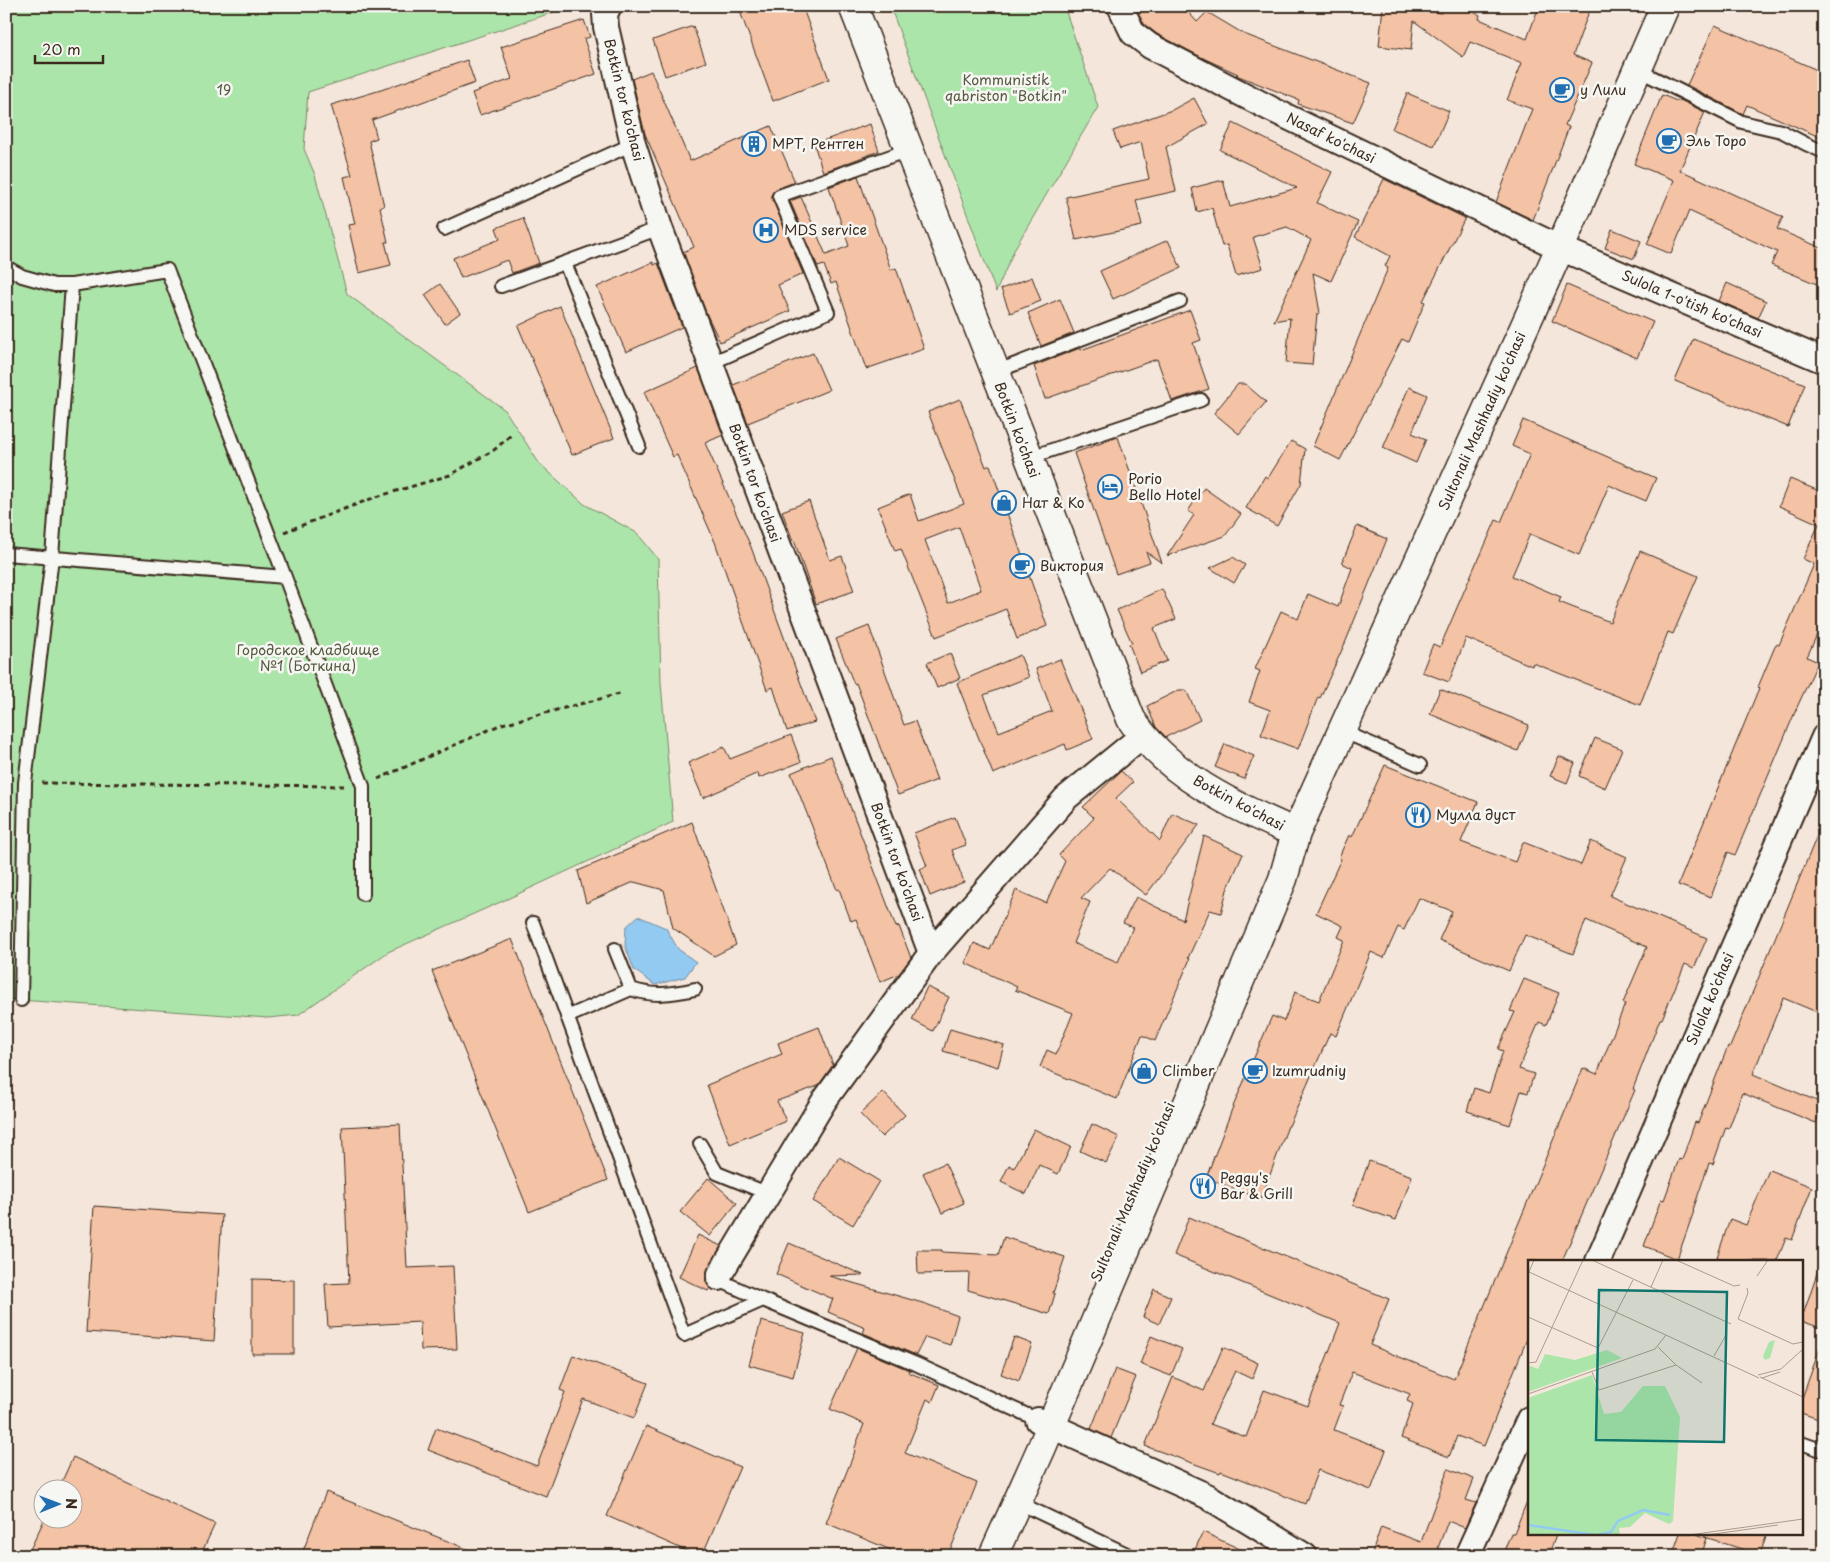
<svg xmlns="http://www.w3.org/2000/svg" width="1830" height="1562" font-family="'Playpen Sans',sans-serif">
<style>
.green{fill:#ace5aa;stroke:#748864}
.water{fill:#93caf2;stroke:#708a9d}
.building{fill:#f4c2a5;stroke:#3b2a1e;fill-rule:evenodd}
.lines{fill:none;stroke-linecap:round;stroke-linejoin:round}
.lane-casing{stroke:#3b2a1e;stroke-width:16}
.street-casing{stroke:#3b2a1e;stroke-width:28}
.secondary-casing{stroke:#3b2a1e;stroke-width:31}
.path{stroke:#3b2a1e;stroke-width:3;stroke-dasharray:5 4;stroke-linecap:butt}
.lane{stroke:#f6f6f2;stroke-width:12}
.street{stroke:#f6f6f2;stroke-width:24}
.secondary{stroke:#f6f6f2;stroke-width:28}
.labels{text-anchor:middle;stroke-width:5;stroke-linejoin:round;paint-order:stroke}
.park-label{font-size:14px;fill:#575941;stroke:#f6f6f2}
.poi-label{font-size:14px;fill:#3b2a1e;stroke:#f6f6f2;text-anchor:start}
.street-label{font-size:14px;fill:#3b2a1e;stroke:#f6f6f2}
.inset-river{fill:none;stroke:#93caf2;stroke-width:2.5}
.inset-road{fill:none;stroke:#ab9b8f;stroke-width:1}
.view{fill:#0f766e;fill-opacity:0.15;stroke:#0f766e;stroke-width:2.5}
.inset-edge{fill:none;stroke:#3b2a1e;stroke-width:2.5}
</style>
<rect width="100%" height="100%" fill="#f5e6db"/>
<filter id="ink" filterUnits="userSpaceOnUse"><feTurbulence type="fractalNoise" baseFrequency=".02" numOctaves="2"/><feDisplacementMap in="SourceGraphic" scale="10" xChannelSelector="R" yChannelSelector="G"/><feConvolveMatrix kernelMatrix="1 2 1 2 8 2 1 2 1" color-interpolation-filters="sRGB"/></filter>
<g filter="url(#ink)">
<path class="green" d="M6 6H573L308 92 304 149 315 175 347 294 505 410 539 463 584 504 637 533 658 559 661 683 673 822 505 900 388 952 298 1015 268 1018 6 999Z
M890 6H1064L1098 107 1015 248 996 292Z"/>
<path class="water" d="M638 916 666 928 678 949 696 962 685 977 655 985 634 970 625 945 626 927Z"/>
<path class="building" d="M738 6H802L829 79 773 101Z
M1135 6H1183L1197 22 1207 12 1244 34 1371 83 1353 123 1298 104 1299 100 1236 75 1238 74 1205 59 1157 34 1144 24Z
M1383 6 1441 13 1444 6H1462L1480 15 1479 19 1527 39 1539 6H1591L1573 55 1592 63 1565 125 1569 127 1533 220 1496 202 1532 109 1507 100 1522 63 1470 42 1463 57 1414 21 1411 50 1379 46Z
M584 20 590 37 584 39 596 74 480 115 472 93 512 79 501 47Z
M1715 25 1824 73V139L1747 105 1743 114 1687 85Z
M693 26 706 62 665 76 653 40Z
M467 60 475 83 372 120 377 138 369 141 384 206 380 207 388 242H385L391 265 359 273 348 225 355 224 344 177 352 175 331 105 381 90Z
M651 71 690 161 771 126 795 182 776 189 771 195 803 274 778 285 790 311 720 342 707 315 683 252 694 247 645 134 632 79Z
M1407 93 1449 111 1434 146 1392 129Z
M1662 95 1679 102 1680 100 1705 112 1680 170 1783 217 1777 229 1824 249V287L1771 265 1777 252 1689 211 1671 254 1647 244 1674 180 1634 164Z
M1194 98 1208 124 1166 147 1176 191 1136 200 1142 226 1076 240 1066 197 1149 179 1141 142 1120 149 1113 131 1172 110Z
M1233 123 1332 172 1317 203 1358 222 1331 281 1313 273 1320 313 1317 314 1312 365 1286 363 1290 318 1274 321 1311 240 1287 227 1253 237 1263 268 1236 276 1227 245 1222 246 1212 208 1197 212 1192 188 1223 180 1230 207 1297 188 1220 150Z
M870 124 879 151 823 172 814 144Z
M858 176 891 270 896 268 924 349 866 369 836 282 831 284 824 265 818 267 790 201 801 197 826 255 849 246 829 187Z
M1384 179 1465 218 1423 301 1425 302 1408 342 1402 339 1340 460 1313 446 1388 268 1385 266 1390 256 1355 237Z
M523 218 539 263 512 273 507 260 461 278 453 258 500 239 496 228Z
M1612 229 1641 241 1634 259 1605 248Z
M1168 240 1181 268 1113 299 1100 271Z
M653 262 654 265 658 263 682 327 626 352 597 287Z
M1032 277 1041 301 1010 313 1001 289Z
M1727 283 1766 301 1758 318 1719 301Z
M440 284 460 313 445 324 425 295Z
M1567 285 1653 322 1637 358 1552 321Z
M1060 299 1074 333 1041 346 1028 313Z
M560 306 614 438 572 455 518 326Z
M1190 310 1201 340 1193 343 1209 389 1172 401 1157 359 1045 399 1034 366 1080 348 1081 350Z
M1693 339 1805 384 1788 427 1675 381Z
M813 353 829 390 748 423 733 385Z
M698 368 723 435 705 443 751 547 815 722 787 731 773 687 767 690 715 542 677 455 673 457 644 392Z
M1238 384H1245L1266 402 1239 434 1214 413Z
M1409 387 1427 395 1412 433 1426 439 1416 463 1383 448Z
M960 399 986 467 990 465 1047 626 1017 639 1006 609 936 637 901 549 895 551 878 507 910 494 919 521 964 504 928 412ZM959 527 981 590 948 603 925 540Z
M1523 420 1656 478 1646 501 1609 485 1579 555 1530 534 1512 576 1561 597 1559 602 1610 622 1640 551 1698 576 1673 634 1668 632 1640 705 1533 663 1532 666 1466 638 1449 682 1422 672 1433 644 1440 647 1477 561H1478L1496 520 1501 522 1530 454 1512 446Z
M1118 437 1162 563 1146 552 1150 562 1116 574 1074 453Z
M1291 441 1305 449 1301 484 1277 526 1246 508 1265 476 1268 478Z
M1790 479 1824 493V619L1807 657 1818 662 1798 705 1735 855 1728 852 1711 897 1678 885 1759 688 1758 687 1776 644 1779 645 1814 564 1803 559 1819 524 1779 506Z
M1204 488 1241 514 1225 536 1167 556 1194 515 1188 511Z
M809 501 830 560 842 556 854 591 816 604 794 540 793 541 782 511Z
M1357 526 1387 539 1346 641 1320 698 1318 697 1298 749 1261 735 1270 710 1249 702 1260 671 1255 669 1281 611 1298 619 1308 594 1338 607 1352 568 1342 563Z
M1233 557 1245 565 1234 583 1210 568Z
M1162 589 1176 619 1154 628 1167 661 1140 672 1129 644 1132 643 1117 610Z
M869 626 904 725 915 721 937 780 898 795 856 683 854 684 836 639Z
M950 653 960 678 937 688 927 663Z
M1020 655 1029 677 984 695 999 732 1052 711 1036 669 1060 659 1093 739 1067 750 1065 744 993 774 957 683Z
M1440 689 1529 725 1518 751 1430 714Z
M1179 690H1186L1200 720 1166 737 1156 727 1147 706Z
M791 735 801 762 759 778 758 773 703 798 688 763 724 747 730 759Z
M1595 738 1622 749 1605 788 1579 776Z
M1225 744 1254 756 1244 779 1215 767Z
M831 756 896 927 899 926 911 958 899 974 880 982 856 919 851 921 839 889 837 890 791 773Z
M1559 756 1575 763 1567 783 1550 776Z
M1385 765 1478 802 1461 842 1515 862 1523 842 1581 865 1591 841 1627 857 1610 896 1707 938 1694 968 1685 964 1662 1019H1660L1633 1089 1635 1090 1562 1261H1529V1334L1484 1446 1457 1436 1449 1457 1401 1438 1413 1404 1407 1401 1410 1394 1352 1372 1339 1405 1343 1406 1334 1430 1386 1450 1371 1490 1318 1470 1305 1504 1221 1471 1220 1473 1145 1446 1173 1377 1204 1391 1223 1347 1258 1363 1252 1379 1235 1371 1210 1424 1246 1437 1264 1390 1308 1406 1340 1323 1174 1255 1189 1217 1389 1299 1370 1345 1454 1379 1583 1068 1597 1074 1625 1004 1623 1003 1647 947 1586 920 1573 954 1525 935 1509 971 1439 940 1452 911 1419 898 1404 930 1398 927 1384 958 1371 952 1336 1036 1330 1033 1289 1126H1288L1261 1199 1206 1178 1232 1109 1272 1016 1284 1021 1295 992 1319 1001 1344 940 1338 937 1343 926 1316 913 1341 859 1339 857 1349 835 1352 837Z
M1121 771 1133 782 1116 798 1160 841 1172 813 1199 825 1146 895 1110 868 1081 898 1090 902 1073 943 1118 962 1133 927 1123 923 1136 897 1183 920 1204 836 1243 854 1227 890 1221 913 1210 910 1188 958 1190 959 1155 1041 1142 1035 1117 1099 1040 1067 1047 1050 1056 1054 1073 1013 1015 990 1017 987 965 963 974 943 990 950 1016 890 1046 903 1065 861 1059 855 1094 818 1083 807Z
M955 817 966 845 952 850 964 882 930 896 920 869 927 866 914 833Z
M1823 821 1824 1015 1783 998 1753 1074 1824 1104 1816 1123 1742 1093 1729 1128 1726 1127 1713 1164 1709 1163 1693 1210 1694 1211 1677 1259 1644 1246 1661 1199 1664 1200 1679 1159 1682 1160 1695 1122 1698 1123 1728 1046 1730 1047 1768 955Z
M692 822 736 945 714 956 673 928 664 890 634 882 586 903 578 871Z
M512 939 608 1180 529 1212 432 971Z
M1524 979 1559 993 1546 1025 1539 1022 1519 1069 1534 1074 1528 1093 1521 1091 1510 1125 1467 1111 1474 1088 1489 1093 1503 1051 1498 1049 1515 1012 1510 1011Z
M927 987 949 997 933 1031 912 1020Z
M819 1027 833 1065 818 1086 777 1101 786 1121 730 1144 707 1085 782 1054 778 1043Z
M950 1029 1004 1045 998 1067 943 1051Z
M883 1092 905 1115 882 1137 860 1114Z
M400 1124 407 1268 453 1266 457 1349 421 1350 420 1322 328 1327 325 1284 349 1283 342 1127Z
M1092 1124 1119 1137 1106 1163 1080 1151Z
M1034 1129 1071 1147 1058 1174 1039 1165 1026 1194 1001 1182 1009 1165 1014 1168Z
M839 1157 879 1181 853 1225 813 1201Z
M1369 1161 1412 1176 1396 1220 1353 1205Z
M945 1163 964 1203 942 1213 923 1173Z
M1769 1170 1812 1187 1792 1240 1786 1238 1777 1261H1728L1717 1257 1730 1219 1746 1225Z
M708 1178 737 1203 710 1236 680 1212Z
M94 1206 222 1215 214 1341 86 1332Z
M698 1235 721 1246 707 1271 706 1281 710 1288 708 1291 679 1277Z
M1004 1237 1065 1257 1053 1293 1055 1294 1049 1314 968 1290 969 1273 918 1274 917 1250H942V1252L998 1255Z
M789 1243 863 1275 829 1276 926 1304 958 1316 950 1345 925 1337 916 1355 863 1333 865 1328 828 1312 833 1299 776 1274Z
M1820 1264 1824 1265V1329L1801 1321Z
M252 1279 294 1280V1354H252Z
M1154 1289 1171 1297 1159 1324 1143 1317Z
M761 1321 805 1333 793 1377 749 1365Z
M1151 1336 1182 1349 1171 1376 1140 1364Z
M1014 1337 1032 1344 1019 1381 1001 1374Z
M1821 1345 1824 1346V1421L1801 1413V1401Z
M857 1348 909 1370 908 1372 939 1385 932 1402 927 1399 905 1453 977 1483 948 1556H889L891 1550 826 1523 855 1451 854 1450 864 1424 830 1409Z
M573 1355 648 1383 634 1418 583 1399 546 1496 428 1450 436 1428 537 1466 565 1392 560 1390Z
M1115 1369 1136 1377 1111 1438 1091 1429Z
M646 1426 740 1467 702 1556H698L607 1516Z
M73 1457 215 1524 200 1556H27L44 1520H72V1490H58Z
M1448 1469 1474 1479 1466 1500 1476 1503 1465 1528 1448 1521 1438 1548 1453 1554V1556H1371L1381 1527 1421 1542Z
M326 1492 482 1555V1556H301Z
M1528 1499 1529 1533H1557L1548 1556H1502L1511 1533H1514Z
M1203 1532 1255 1556H1192Z
M1680 1533H1694L1707 1538 1701 1556H1672Z
M1706 1533H1767L1760 1555 1705 1537Z"/>
<g class="lines">
<defs>
<path id="lane" d="M1638 70 1742 122 1781 131 1806 144 1824 152
M444 229 633 144
M565 263 639 446
M6 267 22 276 54 285H72L167 270 285 577 363 786V894
M501 286 660 228
M711 363 828 312 779 196 908 150
M995 372 1180 301
M1028 458 1201 400
M6 554 285 577
M1342 731 1420 765
M533 923 684 1335 763 1300
M615 949 631 989
M21 1000 25 783 52 557 72 285
M567 1017 631 989C653 997 672 994 695 989
M700 1144 717 1173 769 1194
M719 1278 721 1281 763 1300 916 1364 1038 1420
M1801 1443 1824 1451
M1017 1502 1131 1556"/>
<path id="street" d="M609 6 605 14 606 27 633 144 660 228 931 953
M1120 6 1133 33 1150 46 1271 109 1560 248 1824 361
M1598 1261 1824 737
M719 1278 720 1274 824 1101 931 953 1066 798 1142 736
M1038 1420 1207 1496 1305 1556
M1467 1556 1529 1419"/>
<path id="secondary" d="M853 6 1131 719C1169 777 1235 806 1296 833
M993 1556 1042 1447 1283 879 1296 833 1560 248 1665 6"/>
</defs>
<use href="#lane" class="lane-casing"/>
<use href="#street" class="street-casing"/>
<use href="#secondary" class="secondary-casing"/>
<path class="path" d="M284 532 373 498 450 475 494 450 511 435
M378 779 502 724 623 693
M42 783 346 786"/>
<use href="#lane" class="lane"/>
<use href="#street" class="street"/>
<use href="#secondary" class="secondary"/>
</g>
</g>
<defs>
<symbol id="cafe-ring" viewBox="-11 -11 22 22"><circle r="9.5" fill="#f6f6f2" stroke="#1f6fb2" stroke-width="1.5"/><path d="M-5.5-4.5H6V0H3Q3 3.5 0 3.5H-2.5Q-5.5 3.5-5.5 0ZM3-3.2v2h1.7v-2ZM-6 4.5H4V6H-6Z" fill="#1f6fb2"/></symbol>
<symbol id="building-ring" viewBox="-11 -11 22 22"><circle r="9.5" fill="#f6f6f2" stroke="#1f6fb2" stroke-width="1.5"/><path d="M-4-6H4V6H1V3H-1V6H-4ZM-2.5-4.3h1.7v1.8h-1.7ZM.8-4.3h1.7v1.8H.8ZM-2.5-1h1.7V.8h-1.7ZM.8-1h1.7V.8H.8Z" fill="#1f6fb2"/></symbol>
<symbol id="hospital-ring" viewBox="-11 -11 22 22"><circle r="9.5" fill="#f6f6f2" stroke="#1f6fb2" stroke-width="1.5"/><path d="M-5-5h3v3.5h4V-5h3V5h-3V1.5h-4V5h-3Z" fill="#1f6fb2"/></symbol>
<symbol id="hotel-ring" viewBox="-11 -11 22 22"><circle r="9.5" fill="#f6f6f2" stroke="#1f6fb2" stroke-width="1.5"/><path d="M-6-4.5h1.5V1H6V5H4.5V3h-9V5H-6ZM-4 0a1.8 1.8 0 1 1 3.6 0ZM.5 0V-2.5h3Q6-2.5 6 0Z" fill="#1f6fb2"/></symbol>
<symbol id="shop-ring" viewBox="-11 -11 22 22"><circle r="9.5" fill="#f6f6f2" stroke="#1f6fb2" stroke-width="1.5"/><path d="M-5-2.5h2.3a2.7 3.5 0 0 1 5.4 0H5L5.5 6h-11ZM-1.5-2.5h3a1.5 2.3 0 0 0-3 0Z" fill="#1f6fb2"/></symbol>
<symbol id="restaurant-ring" viewBox="-11 -11 22 22"><circle r="9.5" fill="#f6f6f2" stroke="#1f6fb2" stroke-width="1.5"/><path d="M-5-6h1v4h1v-4h1v4h1v-4h1v5L-1.5 .5V6h-2V.5L-5-1ZM5-6V6H3V1.5H1.5Q1.5-4 5-6Z" fill="#1f6fb2"/></symbol>
</defs>
<g fill-rule="evenodd">
<use href="#cafe-ring" x="1548" y="76" width="28" height="28"/>
<use href="#cafe-ring" x="1655" y="127" width="28" height="28"/>
<use href="#building-ring" x="740" y="130" width="28" height="28"/>
<use href="#hospital-ring" x="752" y="216" width="28" height="28"/>
<use href="#hotel-ring" x="1096" y="473" width="28" height="28"/>
<use href="#shop-ring" x="990" y="489" width="28" height="28"/>
<use href="#cafe-ring" x="1008" y="552" width="28" height="28"/>
<use href="#restaurant-ring" x="1404" y="801" width="28" height="28"/>
<use href="#shop-ring" x="1130" y="1057" width="28" height="28"/>
<use href="#cafe-ring" x="1241" y="1057" width="28" height="28"/>
<use href="#restaurant-ring" x="1189" y="1172" width="28" height="28"/>
</g>
<g class="labels">
<g class="park-label">
<text x="1006" y="85">Kommunistik<tspan x="1006" dy="16">qabriston "Botkin"</tspan></text>
<text x="224" y="95">19</text>
<text x="308" y="655">Городское кладбище<tspan x="308" dy="16">№1 (Боткина)</tspan></text>
</g>
<g class="poi-label">
<text x="1580" y="95">у Лили</text>
<text x="1686" y="146">Эль Торо</text>
<text x="772" y="149">МРТ, Рентген</text>
<text x="784" y="235">MDS service</text>
<text x="1128" y="484">Porio<tspan x="1128" dy="16">Bello Hotel</tspan></text>
<text x="1022" y="508">Нат &amp; Ко</text>
<text x="1040" y="571">Виктория</text>
<text x="1436" y="820">Мулла дуст</text>
<text x="1162" y="1076">Climber</text>
<text x="1272" y="1076">Izumrudniy</text>
<text x="1220" y="1183">Peggy's<tspan x="1220" dy="16">Bar &amp; Grill</tspan></text>
</g>
<g class="street-label">
<text transform="translate(624 100) rotate(76)" y="5">Botkin tor ko'chasi</text>
<text transform="translate(1331 138) rotate(26)" y="5">Nasaf ko'chasi</text>
<text transform="translate(1692 304) rotate(23)" y="5">Sulola 1-o'tish ko'chasi</text>
<text transform="translate(1482 421) rotate(-66)" y="5">Sultonali Mashhadiy ko'chasi</text>
<text transform="translate(1017 430) rotate(69)" y="5">Botkin ko'chasi</text>
<text transform="translate(755 483) rotate(70)" y="5">Botkin tor ko'chasi</text>
<text transform="translate(1239 803) rotate(28)" y="5">Botkin ko'chasi</text>
<text transform="translate(897 862) rotate(70)" y="5">Botkin tor ko'chasi</text>
<text transform="translate(1710 999) rotate(-67)" y="5">Sulola ko'chasi</text>
<text transform="translate(1133 1192) rotate(-67)" y="5">Sultonali Mashhadiy ko'chasi</text>
</g>
</g>
<g transform="translate(1528 1260)">
<rect width="275" height="275" fill="#f5e6db"/>
<path d="M247 80 242 98 237 100 235 96 241 82ZM79 90 94 98 0 132V105L10 109 17 94 47 100ZM64 115 76 154 93 152 115 126H137L152 157 145 261 141 264 117 253 102 267 91 268 92 275H0V138Z" fill="#ace5aa"/>
<path class="inset-river" d="M0 265 67 275M69 275 83 272 90 261 115 250 142 255"/>
<path class="inset-road" d="M64 0 203 64M148 0 206 26 212 25M1 12 231 118M0 14 6 0M229 16 240 0M123 27 135 0M219 28 220 33 210 59 265 84 275 82M0 57 70 88 105 20M130 87 148 105 174 123M186 96 198 75M0 103 8 102 55 0M64 112 71 130 148 105M230 115 253 109 275 89M232 117 275 137M234 118 252 112M0 134 127 89 138 75M161 275 275 259M179 275 250 265"/>
<path class="view" d="M71 30 199 32 196 182 68 180Z"/>
<rect width="275" height="275" class="inset-edge"/>
</g>
<rect width="1830" height="1562" fill="none" stroke="#f6f6f2" stroke-width="25"/>
<rect x="12" y="12" width="1805" height="1537" fill="none" stroke="#3b2a1e" stroke-width="2" filter="url(#ink)"/>
<g transform="translate(58 1504) rotate(89)"><circle r="24" fill="#f6f6f2" stroke="#aba49d"/>
<path d="M0-4L9 19L0 12L-9 19Z" fill="#1f6fb2"/>
<text y="-8" font-size="14" font-weight="bold" text-anchor="middle" fill="#3b2a1e">N</text>
</g>
<path d="M35 55v8h68v-8" fill="none" stroke="#3b2a1e" stroke-width="2.5"/>
<text x="42" y="55" font-size="15" fill="#3b2a1e" stroke="#f6f6f2" stroke-width="4" paint-order="stroke">20 m</text>
</svg>
